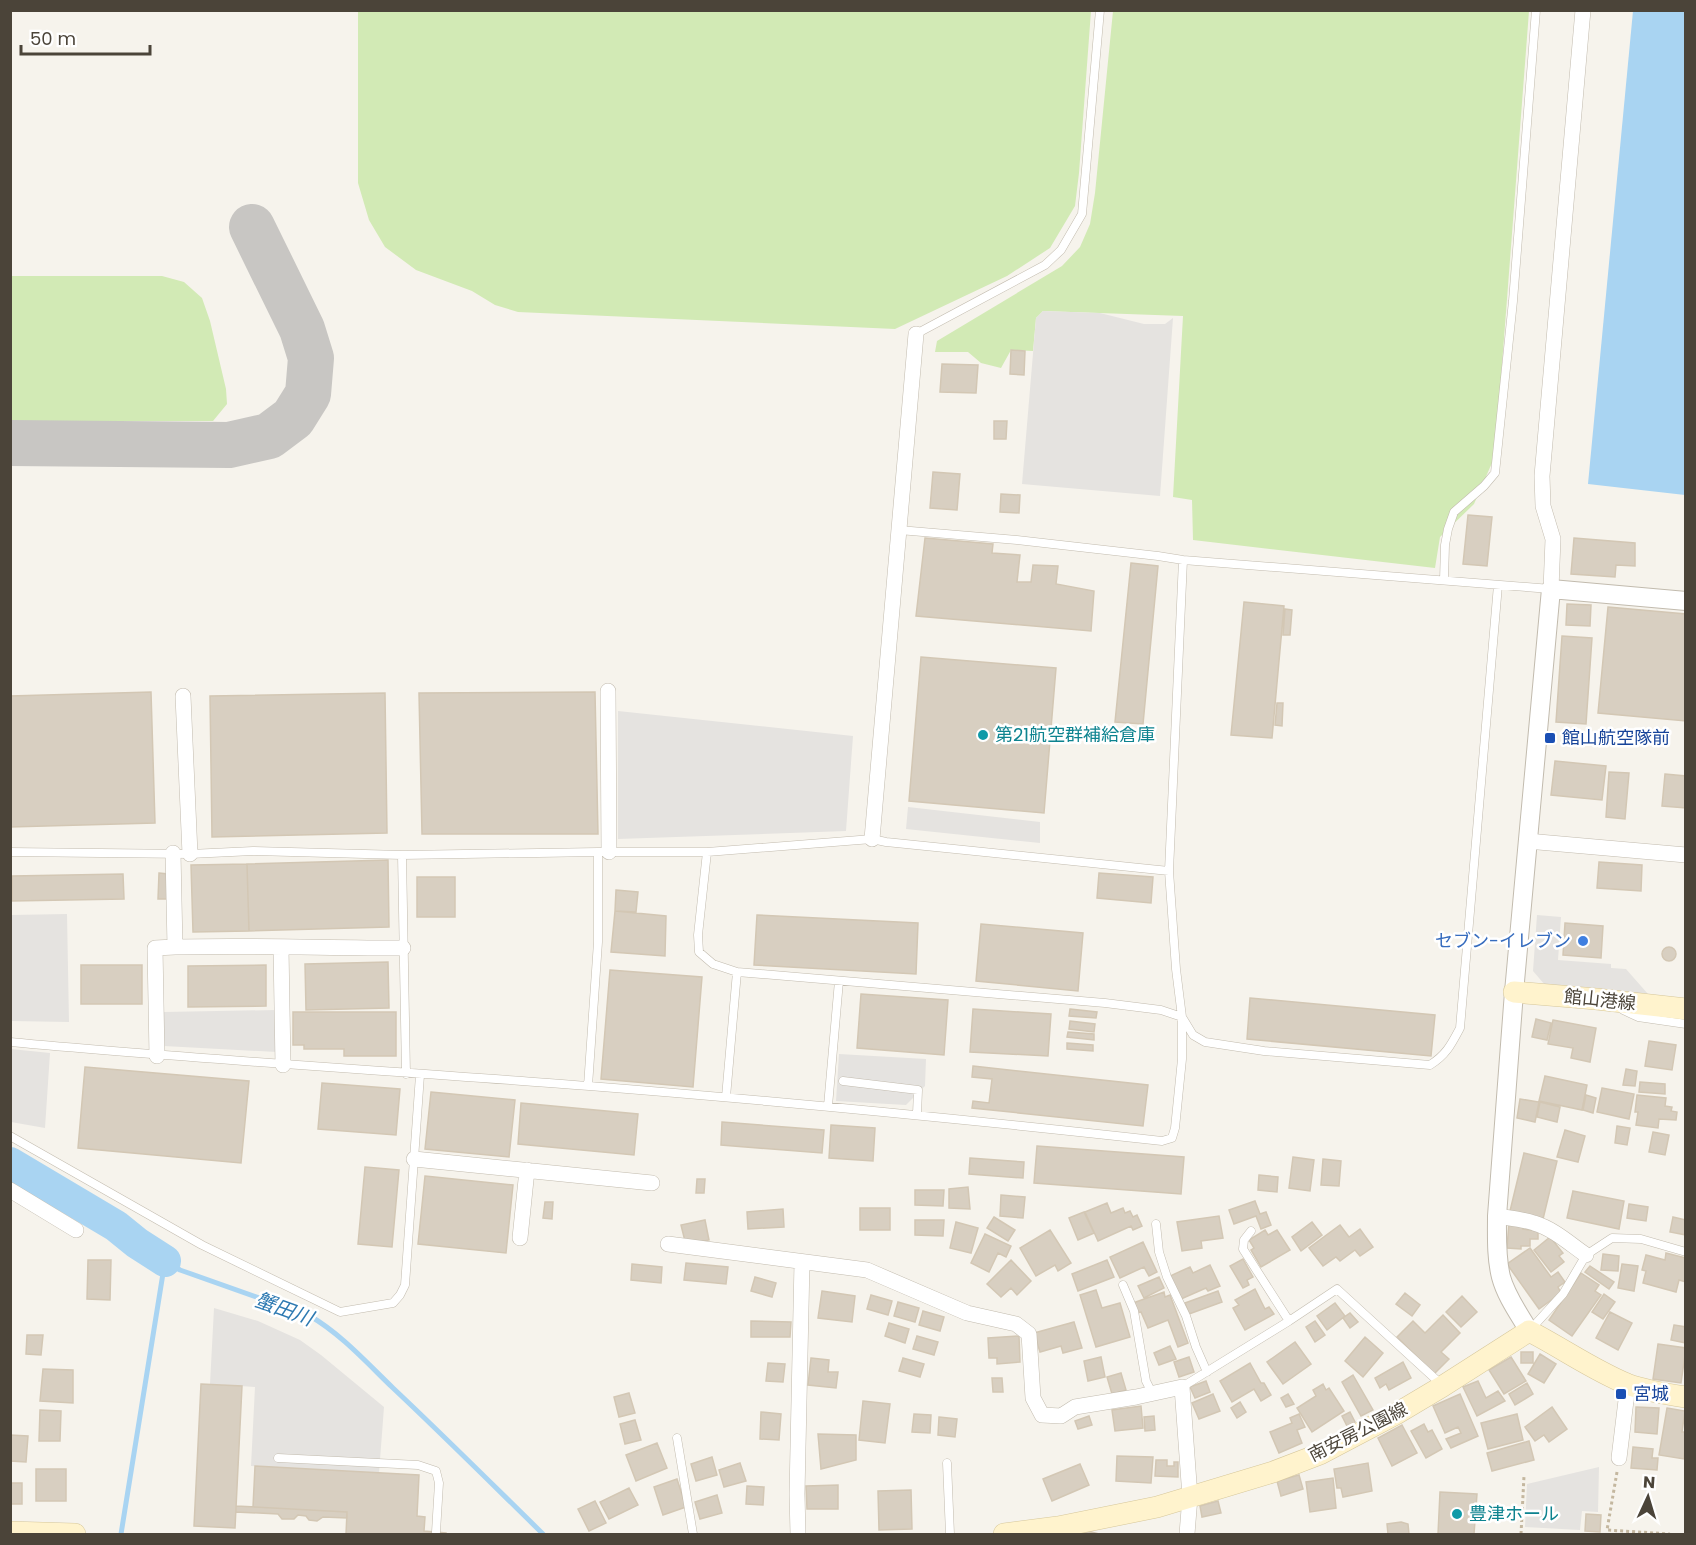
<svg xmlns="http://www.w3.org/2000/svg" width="1696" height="1545" font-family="Poppins,'Noto Sans JP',sans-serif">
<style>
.green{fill:#d2eab5}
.parking{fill:#e5e3e0}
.water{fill:#a9d4f2}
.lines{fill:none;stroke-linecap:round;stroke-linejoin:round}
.stream{stroke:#a9d4f2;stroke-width:5}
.river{stroke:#a9d4f2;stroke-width:32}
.taxiway{stroke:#c8c6c3;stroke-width:46}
.building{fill:#d8cfc1;stroke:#d3c7b4;stroke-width:1.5}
.service-casing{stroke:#c2bbae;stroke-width:9}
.minor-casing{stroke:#c2bbae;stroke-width:16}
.tertiary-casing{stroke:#c2bbae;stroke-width:20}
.secondary-casing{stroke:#d6c79b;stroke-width:22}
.path{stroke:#c4b79f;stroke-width:3;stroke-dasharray:3 3;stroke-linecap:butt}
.service{stroke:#fff;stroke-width:8}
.minor{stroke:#fff;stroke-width:15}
.tertiary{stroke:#fff;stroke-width:18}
.secondary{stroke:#fff3cd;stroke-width:21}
.culture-dot{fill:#0f9aa8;stroke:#fff;stroke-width:2}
.transit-dot{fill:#1a4fb4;stroke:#fff;stroke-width:2}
.shop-dot{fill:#3f7fe0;stroke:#fff;stroke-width:2}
.labels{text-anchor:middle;stroke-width:5;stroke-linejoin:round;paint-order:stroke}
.culture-label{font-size:18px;fill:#0d838f;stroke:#fff;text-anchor:start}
.transit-label{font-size:18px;fill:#164399;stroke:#fff;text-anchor:start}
.shop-label{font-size:18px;fill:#366cbe;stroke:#fff;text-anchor:end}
.street-label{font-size:18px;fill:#4b4439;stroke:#fff}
.water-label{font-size:20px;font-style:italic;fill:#2e7ab2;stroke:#fff}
</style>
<rect width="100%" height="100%" fill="#f6f3ec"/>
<path class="green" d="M358 11H1091L1079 173 1075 206 1050 248 1007 276 895 329 518 312 495 305 472 291 416 270 385 247 369 220 358 183Z
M1113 11H1529L1495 456 1474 504 1440 537 1435 568 1193 540 1192 500 1173 497 1183 316 1043 311 1036 318 1033 351 1011 350 1001 368 981 363 968 352H935L937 341 1062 266 1080 247 1090 224 1095 193Z
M11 276H162L184 282 202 298 210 321 226 389 227 404 213 421H11Z"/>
<path class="parking" d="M1043 311 1100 313 1144 324H1165L1173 318 1160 496 1022 484 1036 318Z
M618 711 853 736 846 831 618 839Z
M908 807 1040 822V843L906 829Z
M67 914 69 1022 11 1021V915Z
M1537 915 1561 917 1558 960 1611 964V968L1626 969 1648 994 1545 985 1533 971Z
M276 1010 277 1052 164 1046V1012Z
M11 1049 50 1053 45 1128 11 1122Z
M839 1054 926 1059 925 1086 906 1105 836 1101Z
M214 1308 258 1321 300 1340 321 1355 384 1407 379 1473 251 1466 255 1387 210 1384Z
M1599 1467 1598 1512 1582 1511 1580 1530 1525 1527 1527 1484Z"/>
<path class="water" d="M1633 11H1685V495L1588 484Z"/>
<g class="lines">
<path class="stream" d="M121 1534 165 1261 180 1270 310 1316C341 1334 367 1363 393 1388 444 1436 493 1485 543 1534"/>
<path class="river" d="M10 1163 116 1226 137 1243 165 1261"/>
<path class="taxiway" d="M10 443 229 445 269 436 293 418 308 394 311 358 302 329 252 227"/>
</g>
<path class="building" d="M1011 350 1025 351 1024 375 1010 374Z
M942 364 978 365 976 393 940 392Z
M994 421H1007L1006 439H994Z
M933 472 960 474 957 510 930 508Z
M1001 494 1020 495 1019 513 1000 512Z
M1468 515 1492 517 1487 566 1463 564Z
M925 538 993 544 992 553 1020 555 1017 582H1031L1033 565 1058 566 1056 584 1094 591 1091 631 916 616Z
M1574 538 1635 543V566L1616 565 1615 577 1571 574Z
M1131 563 1158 566 1143 724 1115 722Z
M1244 602 1284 606 1272 738 1231 735Z
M1567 604 1591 605 1590 626 1566 625Z
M1608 607 1686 614V721L1598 713Z
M1285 609 1292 610 1290 635H1283Z
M1562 636 1592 638 1586 724 1556 722Z
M921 657 1056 668 1044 813 909 801Z
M151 692 155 823 10 827V696Z
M595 692 598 834H422L419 693Z
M385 693 387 833 212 837 210 696Z
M1277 703H1283L1282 726 1275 725Z
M1555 761 1606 766 1602 800 1551 795Z
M1609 772 1629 773 1625 819 1606 817Z
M1665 774 1686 776V808L1662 806Z
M388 860 389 927 249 931 247 864Z
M1599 862 1642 865 1641 891 1597 888Z
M247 864 249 931 193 932 191 865Z
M159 873 168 874V899H158Z
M1099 873 1153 877 1151 903 1097 898Z
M123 874 124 899 12 901V876Z
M417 877H455V917H417Z
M616 890 638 892 636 912 615 911Z
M615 911 666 916 665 956 611 952Z
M757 915 918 923 916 974 754 965Z
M1565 923 1603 926 1601 958 1563 955Z
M981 924 1083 933 1078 991 976 981Z
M1662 954a7 7 0 1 1 14 0a7 7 0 1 1-14 0Z
M388 962 389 1008 306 1010 305 964Z
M81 965H142V1004H81Z
M266 965V1006L188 1007V966Z
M610 970 702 977 693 1087 601 1079Z
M861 994 948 1000 944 1055 857 1048Z
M1250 998 1435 1015 1431 1056 1247 1039Z
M973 1009 1051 1014 1048 1056 970 1052Z
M1070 1009 1097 1012 1096 1018 1069 1016Z
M293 1012H396V1056H344V1049H304V1045H293Z
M1536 1019 1551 1023 1547 1040 1532 1037Z
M1553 1020 1596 1028 1590 1062 1571 1058 1573 1048 1548 1044Z
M1070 1021 1095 1024 1094 1032 1069 1029Z
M1068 1032 1094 1034V1040L1067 1037Z
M1649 1041 1676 1045 1672 1070 1645 1066Z
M1067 1043 1093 1045V1051L1067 1049Z
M973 1066 1148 1085 1143 1126 972 1108 973 1101 989 1103 992 1079 972 1077Z
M85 1067 249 1081 241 1163 78 1148Z
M1626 1069 1637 1071 1635 1086 1623 1085Z
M1545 1076 1587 1085 1582 1110 1539 1101Z
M1640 1082 1665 1084V1094L1639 1092Z
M322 1083 400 1089 396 1135 318 1129Z
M1602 1088 1634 1094 1629 1119 1597 1112Z
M431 1092 515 1100 509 1157 425 1149Z
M1586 1095 1596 1098 1593 1113 1583 1110Z
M1637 1095 1666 1098 1665 1106 1672 1107 1671 1111 1677 1112 1676 1120 1659 1119 1658 1128 1636 1125 1638 1112H1635Z
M1520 1099 1539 1102 1535 1122 1517 1118Z
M1540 1102 1560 1107 1557 1122 1537 1117Z
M521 1103 638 1114 634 1155 518 1144Z
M722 1122 824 1130 822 1153 721 1145Z
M831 1125 875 1128 873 1161 829 1158Z
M1617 1126 1630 1128 1627 1145 1615 1143Z
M1565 1130 1585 1136 1578 1162 1557 1157Z
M1653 1132 1669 1135 1665 1155 1649 1152Z
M1037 1146 1184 1157 1181 1194 1034 1183Z
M1524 1153 1557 1161 1543 1219 1510 1211Z
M1293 1157 1314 1160 1310 1191 1289 1188Z
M970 1158 1024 1162 1023 1178 969 1174Z
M1323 1159 1341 1161 1339 1186 1321 1185Z
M365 1167 399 1170 392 1247 358 1244Z
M1259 1175 1278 1177 1277 1192 1258 1190Z
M425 1176 513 1185 506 1253 418 1244Z
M697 1179H705L704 1193H696Z
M968 1187 970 1209 949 1208V1189Z
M915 1190H944L943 1206 915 1205Z
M1573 1191 1624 1201 1619 1229 1567 1218Z
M1001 1195 1025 1197 1023 1218 1000 1216Z
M1255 1201 1260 1214 1266 1212 1271 1225 1261 1229 1256 1216 1234 1224 1229 1210Z
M545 1202H553L552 1219 543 1218Z
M1107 1203 1111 1213 1123 1208 1125 1213 1130 1211 1133 1217 1137 1215 1142 1226 1133 1230 1131 1226 1098 1241 1085 1212Z
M1629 1204 1648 1207 1646 1221 1627 1218Z
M860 1208H890V1230H860Z
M783 1209 784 1227 748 1229 747 1212Z
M1084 1212 1094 1233 1078 1240 1069 1218Z
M1219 1216 1223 1238 1201 1241 1202 1248 1182 1251 1177 1222Z
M994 1217 1015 1230 1008 1241 987 1228Z
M1673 1217 1686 1220V1235L1670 1232Z
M705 1220 709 1240 686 1245 681 1225Z
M915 1220H944L943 1236 915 1235Z
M956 1222 978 1228 971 1253 950 1248Z
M1312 1222 1322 1235 1301 1251 1292 1237Z
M1509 1222 1523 1223V1229L1538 1231V1239H1530V1246H1521V1249L1507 1248Z
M1340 1225 1349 1237 1360 1229 1373 1247 1360 1256 1355 1250 1340 1261 1336 1257 1323 1266 1309 1248Z
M1050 1230 1071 1263 1058 1271 1055 1265 1036 1276 1020 1248Z
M1265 1230 1268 1235 1277 1230 1290 1250 1261 1267 1251 1250 1254 1248 1249 1240Z
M985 1234 1011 1246 1006 1257 998 1253 989 1272 971 1263Z
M1550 1237 1563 1253 1559 1256 1564 1262 1551 1272 1534 1250Z
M1143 1242 1157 1272 1149 1276 1144 1267 1120 1278 1110 1257Z
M1530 1248 1551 1277 1558 1272 1565 1282 1558 1287 1561 1293 1539 1309 1507 1264Z
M1666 1253 1686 1258V1282L1679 1280 1676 1292 1643 1283 1646 1271 1642 1270 1646 1255 1665 1260Z
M1603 1254 1619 1256 1618 1271 1601 1270Z
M1243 1259 1253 1277 1247 1280 1249 1285 1243 1288 1230 1266Z
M88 1260H111L110 1300 87 1299Z
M1011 1260 1031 1281 1017 1295 1011 1288 1001 1297 987 1284Z
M1107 1260 1114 1277 1078 1291 1072 1274Z
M686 1263 728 1267 726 1284 684 1280Z
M632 1264 662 1267 661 1283 631 1280Z
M1622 1264 1638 1266 1634 1291 1618 1288Z
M1210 1265 1220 1286 1208 1291 1206 1288 1181 1299 1170 1276 1190 1267 1193 1273Z
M1590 1266 1614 1282 1609 1289 1585 1272Z
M1581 1273 1599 1285 1595 1291 1601 1295 1572 1336 1549 1320Z
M755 1277 776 1283 772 1297 751 1291Z
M1159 1277 1164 1288 1144 1298 1138 1286Z
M1255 1289 1265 1309 1269 1307 1274 1314 1245 1330 1233 1308 1239 1305 1235 1300Z
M1096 1290 1102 1308 1120 1303 1130 1337 1096 1347 1080 1295Z
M822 1291 855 1296 852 1322 818 1318Z
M1218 1291 1222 1302 1189 1314 1185 1303Z
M1164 1292 1165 1297 1170 1295 1188 1343 1178 1347 1168 1320 1148 1328 1141 1312 1137 1313 1133 1303Z
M1405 1293 1420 1305 1412 1316 1396 1304Z
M1604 1294 1615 1302 1603 1319 1592 1312Z
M871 1295 892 1301 888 1315 867 1309Z
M1462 1296 1477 1312 1461 1327 1446 1312Z
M898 1302 919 1308 915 1322 894 1316Z
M1335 1303 1345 1316 1327 1330 1317 1316Z
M923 1311 944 1317 940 1331 919 1325Z
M1610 1312 1632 1323 1618 1350 1596 1338Z
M1350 1313 1358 1322 1350 1328 1343 1318Z
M1443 1315 1460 1333 1441 1352 1449 1359 1434 1374 1397 1337 1413 1321 1425 1333Z
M751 1321 791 1322 790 1337H751Z
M1315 1321 1325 1335 1315 1342 1306 1327Z
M1074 1322 1082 1348 1063 1353 1061 1346 1040 1352 1034 1333Z
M889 1323 909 1329 905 1343 885 1336Z
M1674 1325 1686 1327V1343L1671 1340Z
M27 1335H43L41 1355 26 1354Z
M917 1336 938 1342 934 1355 913 1349Z
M1019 1336 1020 1362 997 1364V1358H989L988 1338Z
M1365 1337 1383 1353 1363 1377 1345 1361Z
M1295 1342 1311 1364 1283 1384 1267 1362Z
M1658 1344 1686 1348 1681 1383 1653 1379Z
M1170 1346 1176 1359 1159 1365 1154 1353Z
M1521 1352H1533V1363H1521Z
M1540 1354 1556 1364 1544 1383 1528 1374Z
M1101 1357 1105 1377 1088 1381 1084 1361Z
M1189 1357 1194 1372 1179 1377 1174 1362Z
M1511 1357 1526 1381 1504 1394 1489 1370Z
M811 1358 829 1360 828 1372H838L836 1388 808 1385Z
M903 1358 924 1364 920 1377 899 1371Z
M1403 1362 1411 1378 1389 1390 1386 1384 1380 1388 1375 1378Z
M768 1363 785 1364 783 1382 766 1381Z
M1250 1363 1261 1383H1264L1271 1395 1261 1401 1254 1389 1232 1402 1220 1381Z
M43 1369 73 1370V1403L40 1401Z
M1121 1373 1126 1390 1112 1394 1107 1377Z
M1353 1375 1373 1410 1361 1416 1342 1382Z
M992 1378H1002L1003 1392H993Z
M1206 1381 1210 1392 1195 1398 1190 1387Z
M1478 1381 1486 1398 1498 1391 1505 1401 1477 1416 1463 1387Z
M1527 1383 1533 1394 1515 1405 1509 1394Z
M201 1384 242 1386 235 1528 194 1526Z
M1323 1384 1326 1390 1329 1388 1344 1411 1312 1432 1297 1408 1316 1396 1313 1390Z
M629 1393 635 1413 619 1417 614 1397Z
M1213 1394 1220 1411 1199 1419 1192 1403Z
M1288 1394 1294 1404 1286 1407 1281 1398Z
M1460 1394 1478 1436 1451 1448 1446 1439 1461 1433 1458 1427 1445 1433 1433 1406Z
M863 1401 890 1404 885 1443 859 1440Z
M1240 1402 1246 1412 1237 1418 1231 1408Z
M1141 1406 1143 1428 1115 1431 1112 1410Z
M1552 1407 1567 1429 1549 1442 1544 1435 1535 1441 1525 1427Z
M1636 1407 1659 1408 1657 1434 1635 1432Z
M1667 1408 1685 1411 1682 1432H1686L1684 1459 1659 1455Z
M40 1410 61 1411 60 1441H39Z
M761 1412 781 1414 779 1440 760 1439Z
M1350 1412 1355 1422 1347 1426 1342 1416Z
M914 1414 931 1415 930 1433 912 1432Z
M1299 1414 1305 1427 1297 1430 1302 1443 1279 1453 1270 1432 1292 1423 1290 1418Z
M1517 1414 1523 1440 1488 1449 1481 1423Z
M1089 1416 1092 1425 1078 1429 1075 1421Z
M1154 1416 1155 1430 1145 1431 1144 1417Z
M939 1417 957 1419 955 1437 938 1435Z
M635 1420 641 1440 625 1444 620 1424Z
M1424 1424 1428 1432 1432 1430 1442 1449 1426 1458 1411 1431Z
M1402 1425 1417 1453 1392 1466 1378 1438Z
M818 1434 856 1435V1460L821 1469Z
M10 1435 28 1436 26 1462 10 1461Z
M1529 1441 1534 1460 1492 1471 1487 1453Z
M657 1443 667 1468 636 1481 626 1455Z
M1633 1447 1653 1449 1652 1458H1658L1657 1470 1631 1468Z
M1117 1456 1153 1457 1151 1483 1116 1481Z
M712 1457 717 1475 696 1481 691 1464Z
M1156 1460H1167V1466H1174V1462H1178V1477L1155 1476Z
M740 1463 746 1481 724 1487 719 1470Z
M1368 1463 1372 1491 1343 1497 1341 1488H1337L1334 1469Z
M1080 1464 1089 1485 1052 1501 1043 1479Z
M255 1466 419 1475 417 1516 425 1517 424 1531 446 1533V1534H346L347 1512 253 1507Z
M36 1469H66V1501H36Z
M1299 1475 1303 1489 1281 1496 1277 1481Z
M1333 1478 1336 1508 1310 1512 1306 1482Z
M677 1479 686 1507 663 1515 654 1487Z
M10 1483H22V1504H10Z
M838 1485V1509H807L806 1486Z
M747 1486 764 1487 763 1505 746 1504Z
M629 1488 638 1505 609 1519 600 1502Z
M911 1490 912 1529 879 1530 878 1491Z
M1440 1492 1477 1494 1474 1534H1438Z
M717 1495 722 1513 700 1519 695 1502Z
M595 1501 606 1523 589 1531 578 1509Z
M1218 1501 1221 1513 1202 1517 1200 1506Z
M236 1506 347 1512V1518L323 1517 317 1521 309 1520 306 1516 298 1515 294 1519H282L278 1514 236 1512Z
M1586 1514 1601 1515 1600 1532 1585 1531Z
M1401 1522 1408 1524 1409 1534H1388L1387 1524Z
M1076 1528 1099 1534H1074Z"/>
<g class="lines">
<defs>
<path id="service" d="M916 334 1045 265 1061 250 1082 214 1100 10
M899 530 1017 540 1158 556 1183 560 1551 589
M1444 580 1445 545 1448 529 1454 512 1484 486 1495 473 1513 301 1536 10
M10 852 190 854 253 851 402 855 598 852H707L872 839 886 842 1169 871
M707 852 698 935 699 952 713 964 737 972 1105 1003 1161 1010 1182 1017 1193 1035 1205 1042 1264 1051 1430 1065C1446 1055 1451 1045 1460 1028L1498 585
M402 855 406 1074
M1623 1010 1638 1017 1686 1024
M10 1042C203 1060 396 1071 589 1086 781 1101 971 1120 1162 1141L1172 1138 1175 1128 1182 1059V1017L1176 969 1169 871 1183 560
M843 1081 918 1090 917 1114
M588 1086 598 942V852
M726 1097 737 972
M828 1106 839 981
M10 1136 202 1245 340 1312 393 1303 400 1295 405 1285 420 1075
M1156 1224 1159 1252 1167 1277 1186 1316 1196 1347 1207 1372
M1251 1231 1244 1240 1243 1249 1289 1321
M1123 1285 1134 1311 1146 1381 1152 1393
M1530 1330 1563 1294 1586 1255 1612 1238 1641 1239 1686 1252
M1182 1387 1289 1321 1337 1289 1442 1385
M677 1438 693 1534
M278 1458 418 1465 436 1471 439 1483 436 1532
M947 1463 950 1534"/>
<path id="minor" d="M1551 589 1553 539 1543 506 1542 476 1583 10
M608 691 609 852
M183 696 190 854
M872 839 916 334
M1527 841 1686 855
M173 853 175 947C251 945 327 948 403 948
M281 948 283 1065
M157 1056 155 948 175 947
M414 1159 652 1183
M10 1190 76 1230
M1497 1216C1509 1218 1522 1219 1534 1223 1554 1229 1570 1244 1586 1255
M520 1238 527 1170
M668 1244 867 1270 967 1313 1016 1324 1029 1334 1033 1398 1042 1415 1061 1416 1075 1407 1136 1397 1182 1387 1190 1497 1187 1534
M1619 1458 1628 1384
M798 1534 797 1494 802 1262"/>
<path id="tertiary" d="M1529 1331C1519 1314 1506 1296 1501 1277 1496 1257 1497 1236 1497 1216L1514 992 1551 589 1686 601"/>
<path id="secondary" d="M1514 992 1596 999 1686 1009
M10 1532 75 1534
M1004 1534 1058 1527 1157 1507 1273 1472 1320 1454 1396 1414 1443 1386 1529 1331C1562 1348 1593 1370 1627 1384 1646 1391 1666 1394 1686 1397"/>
</defs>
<use href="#service" class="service-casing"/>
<use href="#minor" class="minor-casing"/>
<use href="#tertiary" class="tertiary-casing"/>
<use href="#secondary" class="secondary-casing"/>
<path class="path" d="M1617 1472 1607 1530 1670 1534
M1521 1534 1524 1476"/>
<use href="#service" class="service"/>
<use href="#minor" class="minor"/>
<use href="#tertiary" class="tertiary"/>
<use href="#secondary" class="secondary"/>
</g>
<g class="culture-dot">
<circle cx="983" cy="735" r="6"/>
<circle cx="1457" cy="1514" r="6"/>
</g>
<g class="transit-dot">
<rect x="1544" y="732" width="12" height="12" rx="3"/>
<rect x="1615" y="1388" width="12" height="12" rx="3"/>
</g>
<circle class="shop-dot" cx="1583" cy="941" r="6"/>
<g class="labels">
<g class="culture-label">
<text x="995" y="741">第21航空群補給倉庫</text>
<text x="1469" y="1520">豊津ホール</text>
</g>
<g class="transit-label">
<text x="1562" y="744">館山航空隊前</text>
<text x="1633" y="1400">宮城</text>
</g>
<g class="shop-label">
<text x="1571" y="947">セブン-イレブン</text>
</g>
<g class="street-label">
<text transform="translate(1600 1000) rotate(6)" y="6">館山港線</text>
<text transform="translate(1358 1432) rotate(-27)" y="6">南安房公園線</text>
</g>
<g class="water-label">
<text transform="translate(284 1309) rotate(20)" y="7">蟹田川</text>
</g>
</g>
<rect width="1696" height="1545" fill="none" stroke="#4b4439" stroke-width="24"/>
<g transform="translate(1648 1497) rotate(4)" stroke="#ffffff" stroke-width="4.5" paint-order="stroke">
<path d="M0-4.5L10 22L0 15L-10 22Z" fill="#4b4439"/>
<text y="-9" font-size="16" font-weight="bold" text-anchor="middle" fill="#4b4439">N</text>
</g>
<path d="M21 45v9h129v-9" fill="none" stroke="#4b4439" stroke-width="3"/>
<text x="30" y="45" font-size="18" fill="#4b4439" stroke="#ffffff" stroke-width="4.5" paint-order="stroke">50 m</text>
</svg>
